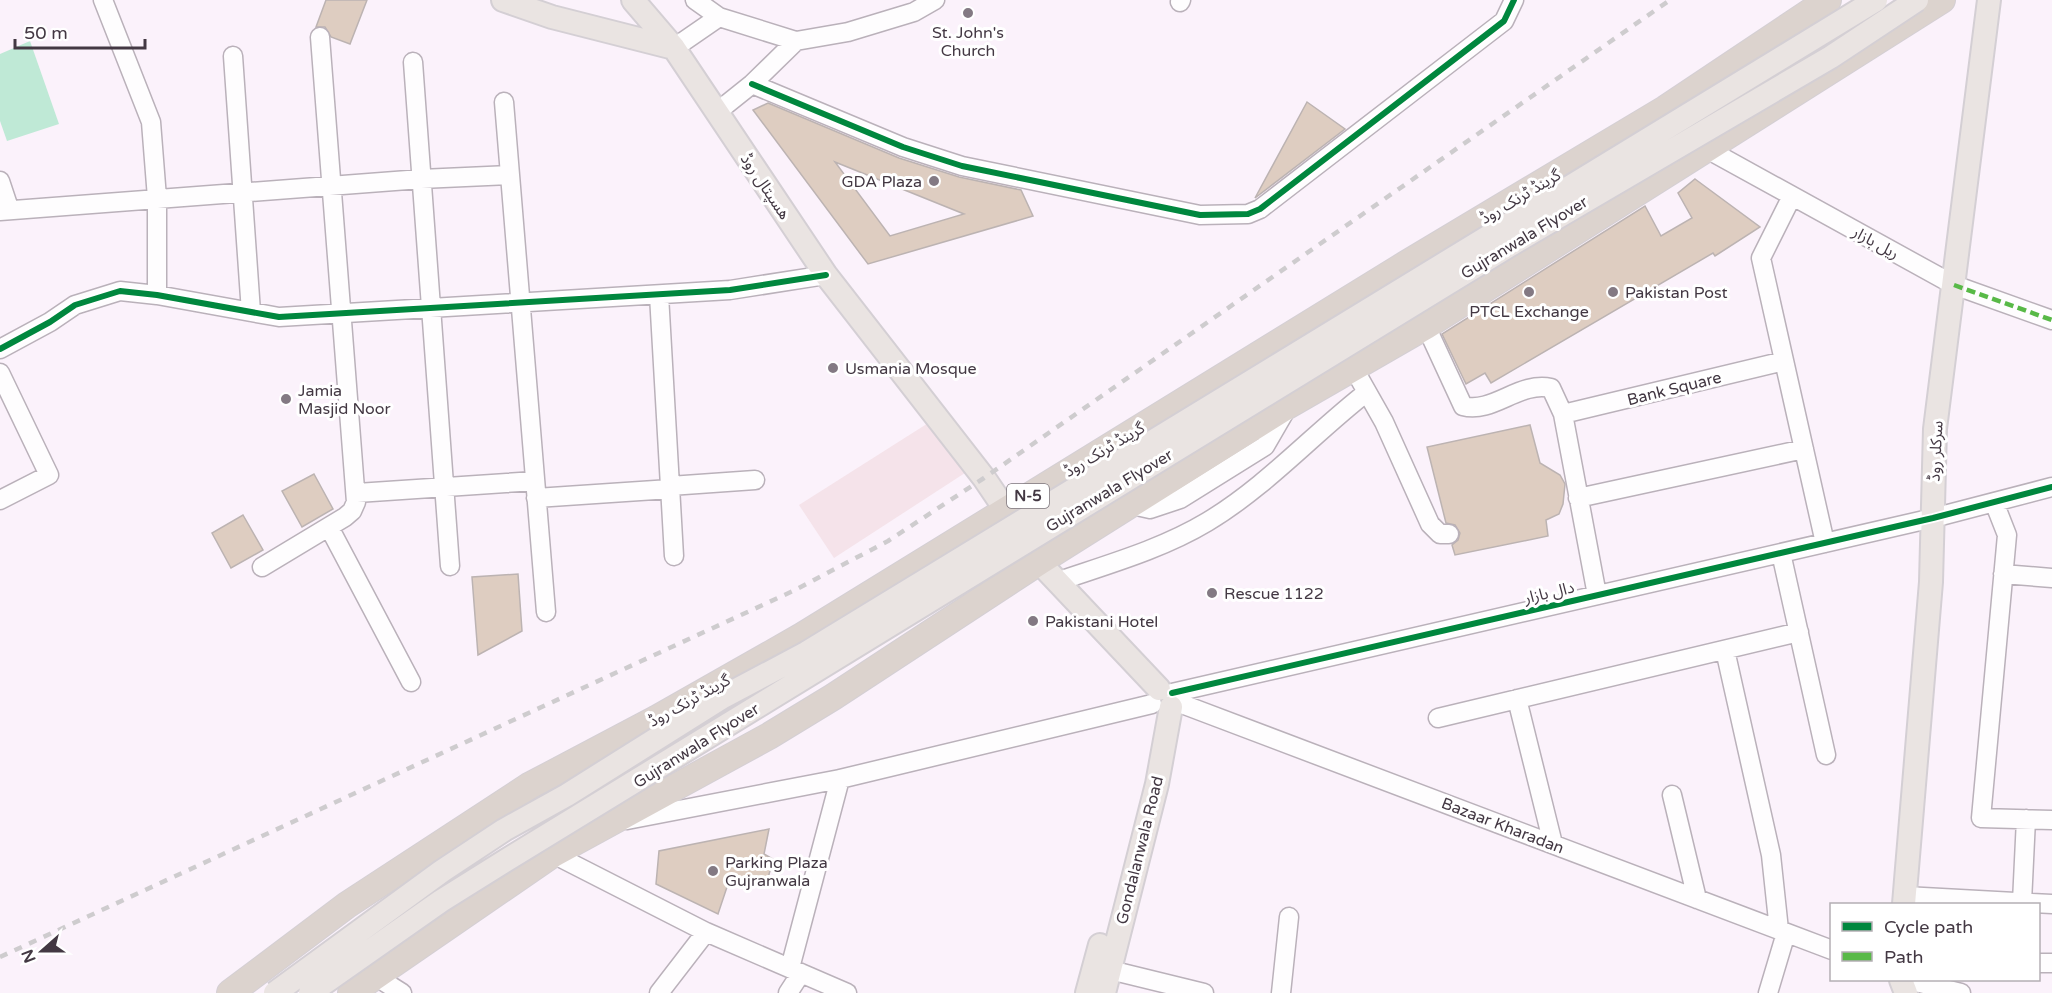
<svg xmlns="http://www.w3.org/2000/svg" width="2052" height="993" font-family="'Varela Round','Noto Sans Arabic',sans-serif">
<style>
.commercial{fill:#f5e3ea}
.green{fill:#bfe9d6}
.building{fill:#decdc1;stroke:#bcb3b2;stroke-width:1.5;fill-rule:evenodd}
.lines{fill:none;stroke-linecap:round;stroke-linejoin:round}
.minor-casing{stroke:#bab1ba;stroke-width:21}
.major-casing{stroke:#d4cfd4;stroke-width:26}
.highway-casing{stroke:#d4cfd4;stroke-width:28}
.minor{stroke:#fefdfe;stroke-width:18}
.major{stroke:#eae4e2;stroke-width:22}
.highway{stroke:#dcd3ce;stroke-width:26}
.rail{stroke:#ceccce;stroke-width:4.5;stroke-dasharray:8 8;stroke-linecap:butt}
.major-bridge-casing{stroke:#d4cfd4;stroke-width:26;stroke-linecap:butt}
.major-bridge{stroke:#eae4e2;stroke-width:22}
.quiet{stroke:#58b947;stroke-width:4.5;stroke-dasharray:9 4.5;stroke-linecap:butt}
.cycleway-casing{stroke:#fff;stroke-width:10}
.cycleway{stroke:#00873e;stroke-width:6}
.poi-dot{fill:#837983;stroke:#fff;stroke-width:2}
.labels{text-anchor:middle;stroke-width:6;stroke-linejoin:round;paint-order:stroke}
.shield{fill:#fff;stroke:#7b747b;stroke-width:1.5}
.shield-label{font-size:15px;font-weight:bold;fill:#433843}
.poi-label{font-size:16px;fill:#433843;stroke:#fff;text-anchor:start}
.street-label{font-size:16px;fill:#433843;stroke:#fff}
</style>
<rect width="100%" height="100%" fill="#fbf2fb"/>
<path class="commercial" d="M933 420 968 471 834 558 799 505Z"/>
<path class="green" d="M30 41 59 124 7 141 0 121V54Z"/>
<path class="building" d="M326 0H367L350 44 331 37 325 27H316Z
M1307 102 1345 129 1255 198Z
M768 103 899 158 959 177 1021 190 1033 216 868 264 753 110ZM835 162 964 214 890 236Z
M1695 179 1760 227 1715 256 1713 253 1491 383 1485 373 1466 384 1442 334 1645 206 1661 236 1692 218 1678 193Z
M1530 425 1540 463 1560 475 1565 484 1563 504 1559 514 1546 520 1548 536 1455 555 1452 545 1458 540 1460 533 1455 525 1446 523 1427 447Z
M314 474 333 509 302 527 282 491Z
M243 515 263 550 231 568 212 533Z
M518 574 522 631 478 655 472 577Z
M769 829 764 854 773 859 766 886 728 884 718 914 656 884 659 851Z"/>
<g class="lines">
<defs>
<path id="minor" d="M103 0 151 122 157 198V295
M695 0 719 17 796 41 848 32 914 12 935 0
M1180 2 1181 0
M674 48 719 17
M233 56 251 312
M413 62 450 566
M752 84 903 147 962 166 1200 215 1248 214 1260 209 1504 21 1514 0
M504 102 546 612
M717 112 752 84 796 41
M1707 149 1954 285 2052 320
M0 181 9 208
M1792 196 1761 258 1825 543
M0 211 421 179 510 175
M659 295 674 556
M1426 326 1463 406C1493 414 1519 381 1551 388L1563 414 1597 595
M0 349 50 322 75 305 120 291 157 295 279 317 730 290 826 275
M1354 369 1384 422 1430 524 1440 534H1449
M0 373 49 475 0 500
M1563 414 1784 361
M670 486 755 480
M357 493 535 481
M536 498 670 489
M1578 498 1804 449
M1994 502 2007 535 1981 818 2052 820
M1132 505 1150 509 1180 499 1265 446 1287 408
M329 527 411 682
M1781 553 1826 755
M262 567 345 517 352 511 356 502 320 37
M2003 574 2052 578
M1059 581C1109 564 1162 549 1207 522 1267 486 1313 434 1367 392
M1725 650 1771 855 1779 930
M1172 693 1933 518 2052 487
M1517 699 1553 844
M1174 701 1832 950
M1438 718 1799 632
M1672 795 1697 899
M627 820 840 779 1152 704
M553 854 706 932 847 993
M1905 896 2052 904
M2022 902 2026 819
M2038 963H2052
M790 968 840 779
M1110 970 1204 993
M375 976 402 993
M1908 980 1961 993
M659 993 706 932
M788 993 801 973
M1281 993 1289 917
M1768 993 1786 933"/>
<path id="major" d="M503 0 552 17 674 48
M633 0 674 48 826 275 984 478 1005 509
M1039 562 1159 689
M1904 904 1931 582 1935 429 1989 0
M1901 980 1906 993
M1087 993 1100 945
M1104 993 1157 784 1171 707"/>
<path id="highway" d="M230 993 347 905 529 786 656 719 802 636 1406 264 1665 109 1828 0
M351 993 553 854 769 736 833 697 1039 562 1287 406 1426 326 1942 0"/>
</defs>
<use href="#minor" class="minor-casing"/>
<use href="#major" class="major-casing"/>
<use href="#highway" class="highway-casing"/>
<use href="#minor" class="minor"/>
<use href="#major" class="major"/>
<use href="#highway" class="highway"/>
<path class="rail" d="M0 957 793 591 888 541 984 478 1670 0"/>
<defs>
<path id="major-bridge" d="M275 993 442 871 504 830 567 795 723 697 806 653 1876 0
M310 993 441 901 505 861 1512 244 1831 57 1917 0"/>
</defs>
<use href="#major-bridge" class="major-bridge-casing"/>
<use href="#major-bridge" class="major-bridge"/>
<path class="quiet" d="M1954 285 2052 320"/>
<defs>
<path id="cycleway" d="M752 84 903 147 962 166 1200 215 1248 214 1260 209 1504 21 1514 0
M0 349 50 322 75 305 120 291 157 295 279 317 730 290 826 275
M1172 693 1933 518 2052 487"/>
</defs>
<use href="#cycleway" class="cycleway-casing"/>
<use href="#cycleway" class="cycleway"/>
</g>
<g class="poi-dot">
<circle cx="968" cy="13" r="6"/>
<circle cx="934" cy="181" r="6"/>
<circle cx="1529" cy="292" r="6"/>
<circle cx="1613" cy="292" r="6"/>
<circle cx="833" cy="368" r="6"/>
<circle cx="286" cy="399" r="6"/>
<circle cx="1212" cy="593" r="6"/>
<circle cx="1033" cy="621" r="6"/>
<circle cx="713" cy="871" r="6"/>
</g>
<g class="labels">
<rect class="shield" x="1007" y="484" width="42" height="24" rx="4.5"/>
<g class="shield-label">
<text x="1028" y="501">N-5</text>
</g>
<g class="poi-label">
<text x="968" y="38" text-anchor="middle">St. John's<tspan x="968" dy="18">Church</tspan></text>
<text x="922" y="187" text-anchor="end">GDA Plaza</text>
<text x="1625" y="298">Pakistan Post</text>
<text x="1529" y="317" text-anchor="middle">PTCL Exchange</text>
<text x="845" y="374">Usmania Mosque</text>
<text x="298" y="396">Jamia<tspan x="298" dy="18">Masjid Noor</tspan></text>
<text x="1224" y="599">Rescue 1122</text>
<text x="1045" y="627">Pakistani Hotel</text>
<text x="725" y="868">Parking Plaza<tspan x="725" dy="18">Gujranwala</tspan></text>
</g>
<g class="street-label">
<text transform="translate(766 186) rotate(56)" y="6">ھسپتال روڈ</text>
<text transform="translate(1520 196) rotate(-31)" y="6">گرینڈ ٹرنک روڈ</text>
<text transform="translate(1524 237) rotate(-31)" y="6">Gujranwala Flyover</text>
<text transform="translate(1876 242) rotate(29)" y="6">ریل بازار</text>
<text transform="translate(1674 388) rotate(-14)" y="6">Bank Square</text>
<text transform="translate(1104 449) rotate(-31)" y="6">گرینڈ ٹرنک روڈ</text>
<text transform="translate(1935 451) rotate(-87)" y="6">سرکلر روڈ</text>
<text transform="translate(1109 490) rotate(-31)" y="6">Gujranwala Flyover</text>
<text transform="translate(1549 592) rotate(-13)" y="6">دال بازار</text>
<text transform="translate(689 700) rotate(-29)" y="6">گرینڈ ٹرنک روڈ</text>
<text transform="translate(696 745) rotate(-32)" y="6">Gujranwala Flyover</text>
<text transform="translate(1503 825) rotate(21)" y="6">Bazaar Kharadan</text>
<text transform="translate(1139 850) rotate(-76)" y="6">Gondalanwala Road</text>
</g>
</g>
<rect x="1830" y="903" width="210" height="78" fill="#ffffff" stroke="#b4afb4" stroke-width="1.5"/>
<rect x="1842" y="922" width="30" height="9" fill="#00873e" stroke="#b4afb4" stroke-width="1.5"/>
<text x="1884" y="933" font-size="18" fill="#433843">Cycle path</text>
<rect x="1842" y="952" width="30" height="9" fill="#58b947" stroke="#b4afb4" stroke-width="1.5"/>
<text x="1884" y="963" font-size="18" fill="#433843">Path</text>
<g transform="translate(42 951) rotate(249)" stroke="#ffffff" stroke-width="4.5" paint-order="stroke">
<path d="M0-4.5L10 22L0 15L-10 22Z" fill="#433843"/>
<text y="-9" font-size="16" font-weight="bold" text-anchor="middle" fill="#433843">N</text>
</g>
<path d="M15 39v9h130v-9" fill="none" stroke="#433843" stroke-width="3"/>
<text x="24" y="39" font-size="18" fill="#433843" stroke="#ffffff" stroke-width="4.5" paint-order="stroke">50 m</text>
</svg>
